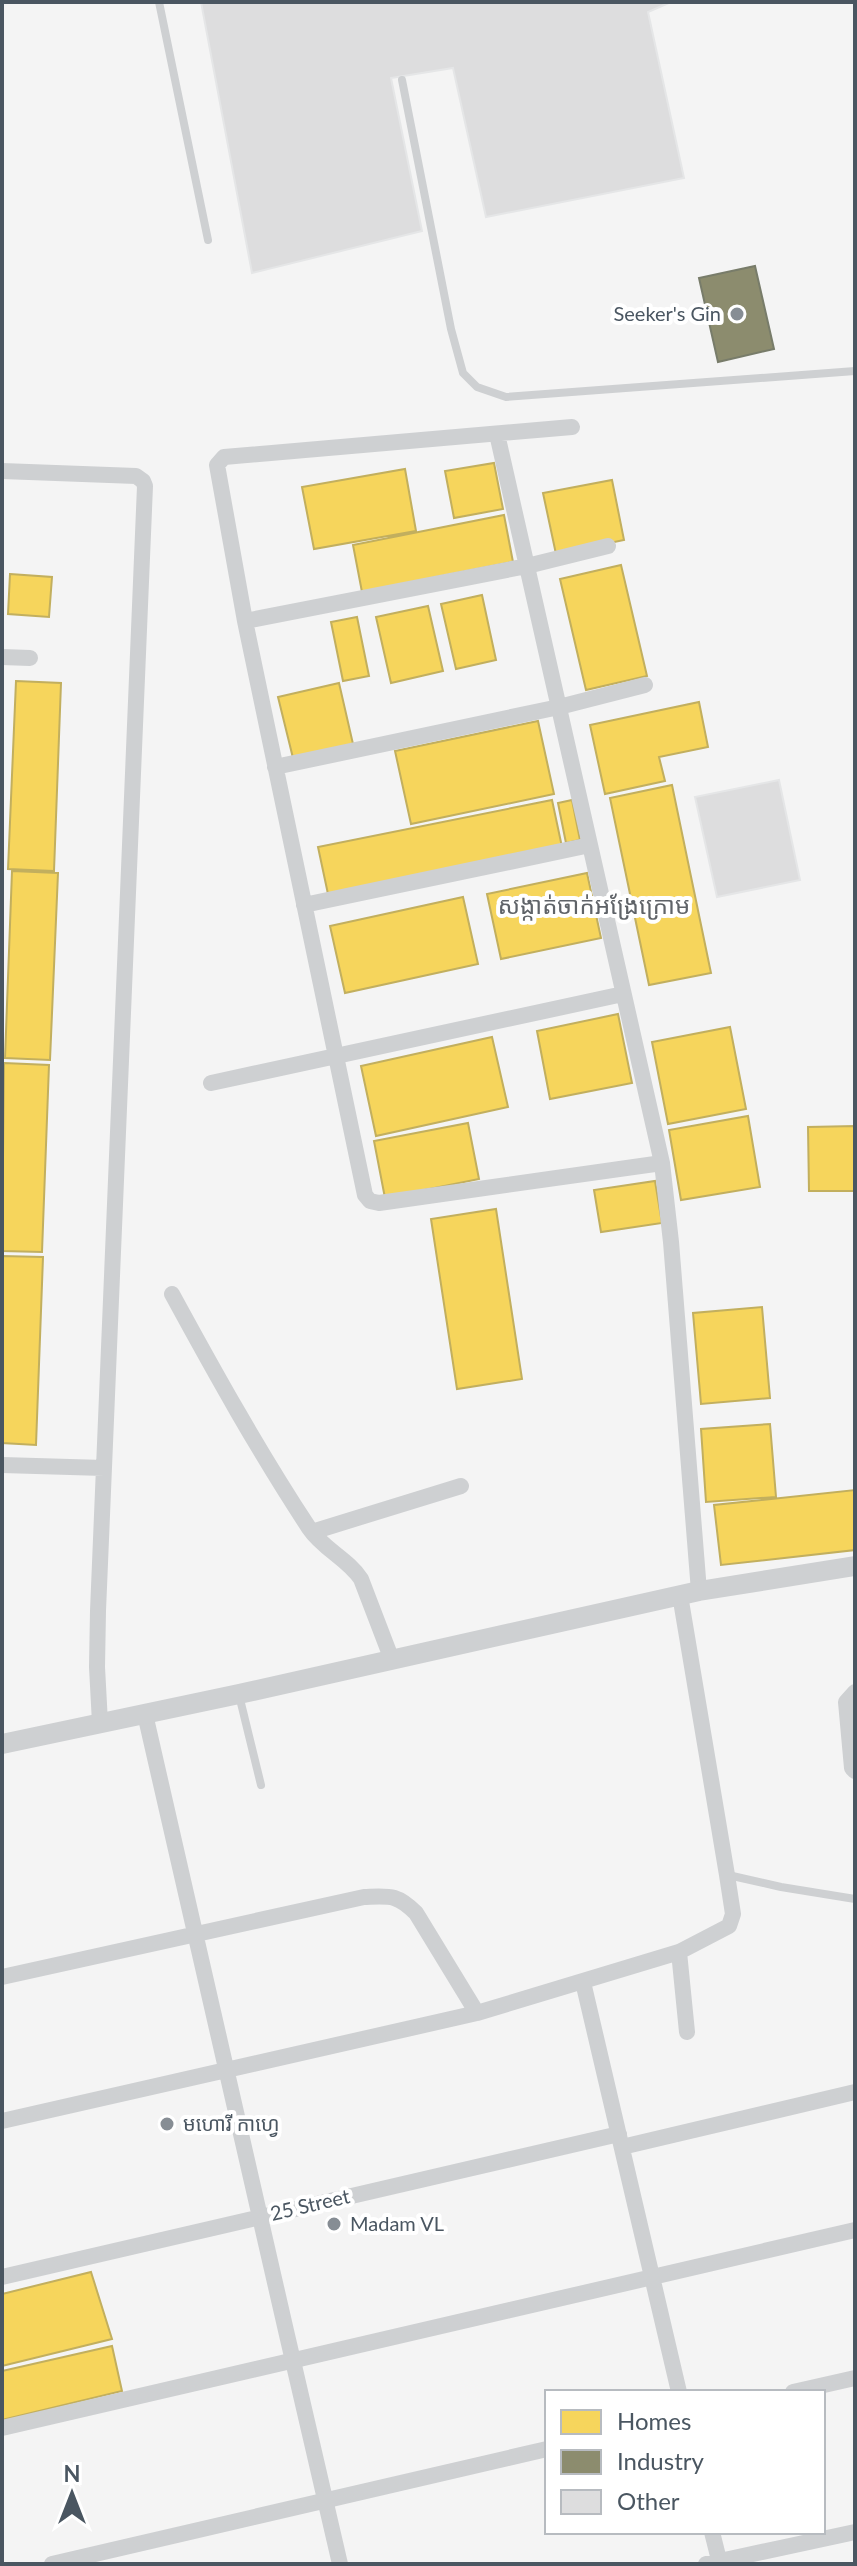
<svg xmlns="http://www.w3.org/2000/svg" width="857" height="2566" font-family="Lato,'Noto Sans Khmer',sans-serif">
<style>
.homes{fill:#f6d55c;stroke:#c2af5e;stroke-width:2}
.industry{fill:#8c8c6e;stroke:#787c6a;stroke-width:2}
.building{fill:#ddddde;stroke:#e5e6e7;stroke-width:2}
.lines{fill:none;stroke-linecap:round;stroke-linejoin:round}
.service{stroke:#ced0d2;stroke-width:8}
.minor{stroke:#ced0d2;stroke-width:16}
.tertiary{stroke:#ced0d2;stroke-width:20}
.poi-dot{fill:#868d94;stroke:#fff;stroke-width:3}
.labels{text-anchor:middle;stroke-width:8;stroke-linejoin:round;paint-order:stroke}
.poi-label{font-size:20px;fill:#4a5661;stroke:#fff;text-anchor:start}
.street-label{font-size:20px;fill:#4a5661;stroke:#fff}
.quarter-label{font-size:24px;fill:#5f6368;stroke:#fff}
</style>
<rect width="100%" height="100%" fill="#f4f4f4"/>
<path class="homes" d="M494 463 503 509 454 518 445 471Z
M405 469 416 531 314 549 302 487Z
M612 480 624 540 556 554 543 493Z
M504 515 513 562 362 592 353 545Z
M621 565 647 676 586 690 560 579Z
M10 574 52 577 49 617 8 614Z
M482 595 496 660 456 669 441 604Z
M428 606 443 671 391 683 376 617Z
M357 617 369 676 343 681 331 622Z
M16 681 61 683 54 871 8 869Z
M339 683 353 744 293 758 278 697Z
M699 702 708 747 659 757 665 781 605 794 590 725Z
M538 721 554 794 411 824 395 751Z
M672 785 711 973 649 985 610 798Z
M552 800 562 847 328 894 318 847Z
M572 800 580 840 566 843 558 803Z
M12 871 58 873 50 1060 5 1058Z
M587 873 601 938 501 959 487 894Z
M463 897 478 964 345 993 330 926Z
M618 1014 632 1083 550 1099 537 1031Z
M730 1027 746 1109 668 1124 652 1042Z
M492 1037 508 1107 376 1136 361 1066Z
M4 1063 49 1065 42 1252 2 1251Z
M748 1116 760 1187 681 1200 669 1130Z
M468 1123 479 1179 385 1198 374 1141Z
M855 1126V1191H809L808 1127Z
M655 1181 662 1223 601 1232 594 1190Z
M496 1209 522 1379 457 1389 431 1219Z
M2 1256 43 1257 36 1445 2 1443Z
M762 1307 770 1398 701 1404 693 1313Z
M770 1424 776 1497 706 1502 701 1429Z
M855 1490V1550L721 1565 714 1505Z
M91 2272 112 2339 2 2366V2294Z
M112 2346 122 2391 2 2420V2371Z"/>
<path class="industry" d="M755 266 774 349 718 362 699 278Z"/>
<path class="building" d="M201 2H671L648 12 684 178 486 217 453 68 391 78 422 231 252 273Z
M779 780 800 880 717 897 695 797Z"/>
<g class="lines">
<path class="service" d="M159 2 208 240
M402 80 451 329 463 373 477 387 506 397 855 371
M239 1695 261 1785
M728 1875 781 1887 855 1899"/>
<path class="minor" d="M572 427 224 457 217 465 245 621 365 1195 370 1201 379 1203 662 1163
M497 434 662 1163 671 1242 699 1591
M2 471 136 476 143 481 145 486 98 1611 97 1667 100 1723
M245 621 527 566 608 546
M2 657 30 658
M275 767 559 707 645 685
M304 905 590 845
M211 1083 623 994
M172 1294C215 1373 259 1452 309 1528 323 1549 348 1559 361 1579L392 1660
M2 1465 104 1468
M312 1532 461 1486
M855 1692 846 1702 852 1768 855 1771
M145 1714C210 1998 274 2281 340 2564
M679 1952 687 2032
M2 1977 364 1897C390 1896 397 1894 416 1913L477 2013
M583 1982 679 2392
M2 2121 477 2013 679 1952 729 1926 733 1914 727 1875 680 1595
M622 2147 855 2092
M2 2277 619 2134
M793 2392 855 2378
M2 2428 855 2230
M712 2532 720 2564
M52 2564 547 2449
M706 2564 855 2532"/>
<path class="tertiary" d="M2 1744 239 1694 699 1591 855 1566"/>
</g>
<g class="poi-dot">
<circle cx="737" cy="314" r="8"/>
<circle cx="167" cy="2124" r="8"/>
<circle cx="334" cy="2224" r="8"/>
</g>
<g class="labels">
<g class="poi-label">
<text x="721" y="321" text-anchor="end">Seeker's Gin</text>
<text x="183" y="2131">មហោរី កាហ្វេ</text>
<text x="350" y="2231">Madam VL</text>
</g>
<g class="street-label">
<text transform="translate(310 2205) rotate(-13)" y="7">25 Street</text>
</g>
<g class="quarter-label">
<text x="594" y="914">សង្កាត់ចាក់អង្រែក្រោម</text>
</g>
</g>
<rect width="857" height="2566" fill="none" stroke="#4a5661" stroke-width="8"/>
<rect x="545" y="2390" width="280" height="144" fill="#ffffff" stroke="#b7bbc0" stroke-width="2"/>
<rect x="561" y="2410" width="40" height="24" fill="#f6d55c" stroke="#b7bbc0" stroke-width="2"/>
<text x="617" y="2430" font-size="24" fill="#4a5661">Homes</text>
<rect x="561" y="2450" width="40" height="24" fill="#8c8c6e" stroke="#b7bbc0" stroke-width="2"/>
<text x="617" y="2470" font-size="24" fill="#4a5661">Industry</text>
<rect x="561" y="2490" width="40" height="24" fill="#ddddde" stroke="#b7bbc0" stroke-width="2"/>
<text x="617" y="2510" font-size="24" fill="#4a5661">Other</text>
<g transform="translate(72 2494)" stroke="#ffffff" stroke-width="6" paint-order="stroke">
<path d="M0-6L14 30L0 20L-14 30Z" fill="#4a5661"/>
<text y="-12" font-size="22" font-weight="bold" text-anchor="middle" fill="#4a5661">N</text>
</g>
</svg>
